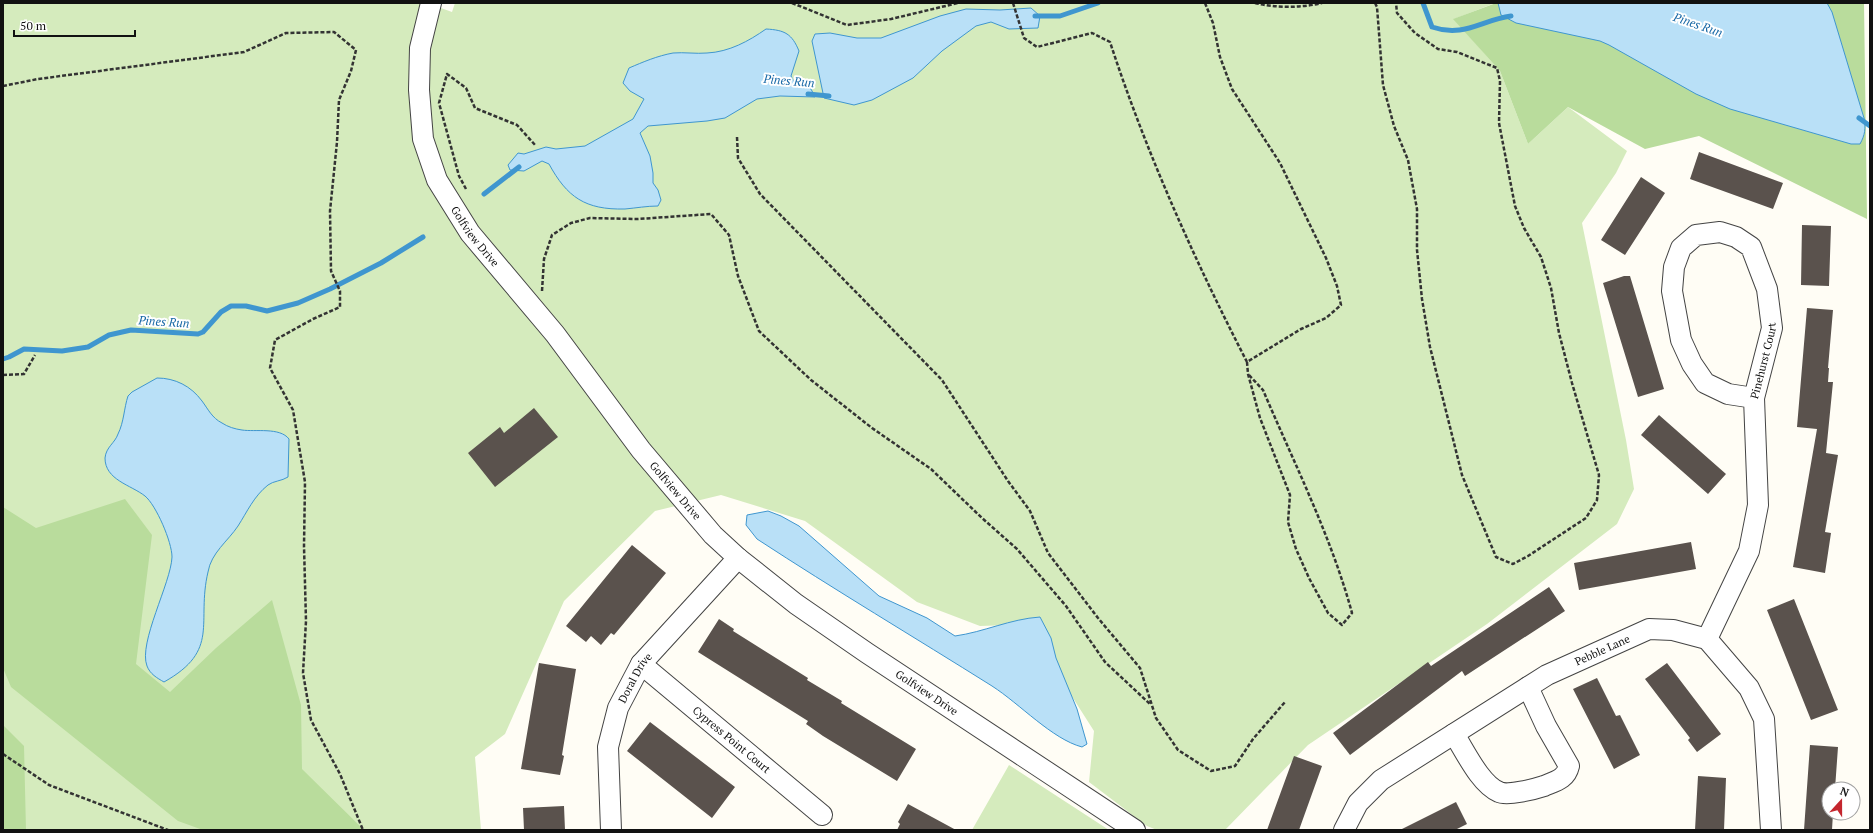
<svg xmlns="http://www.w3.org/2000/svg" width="1873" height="833" font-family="'PT Serif',serif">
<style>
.green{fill:#d5ebbd}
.forest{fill:#b9dc9c}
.water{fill:#b9e0f7;stroke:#3f96cf}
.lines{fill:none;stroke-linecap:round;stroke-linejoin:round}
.stream{stroke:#3f96cf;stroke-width:5}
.building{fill:#5a524d}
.minor-casing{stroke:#444;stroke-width:22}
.path{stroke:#333;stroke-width:2.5;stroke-dasharray:4 2;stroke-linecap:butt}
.minor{stroke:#fff;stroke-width:20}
.labels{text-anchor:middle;stroke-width:4;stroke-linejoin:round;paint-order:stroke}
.street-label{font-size:11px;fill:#111;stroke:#fff}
.water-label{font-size:12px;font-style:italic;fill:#1768a6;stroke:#fff}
</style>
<rect width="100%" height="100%" fill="#fffdf5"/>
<path class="green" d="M3 3H427L452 12 455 3H1495L1454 19 1500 71 1528 144 1568 107 1627 151 1616 173 1582 223 1626 440 1634 489 1617 524 1487 624 1308 745 1225 830H1157L1147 826 1089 782 1094 731 1057 673 1038 624 980 626 917 602 805 521 721 495 655 511 564 601 505 734 475 757 481 830H3Z
M1009 765 1109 830H972Z"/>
<path class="forest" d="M1496 3H1864L1867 219 1699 136 1645 149 1568 107 1528 144 1500 71 1453 19Z
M125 499 152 535 136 664 170 692 216 648 272 600 301 705 302 769 364 830H203L178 821 11 687 3 668V507L36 528Z
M3 725 24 746 26 830H3Z"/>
<path class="water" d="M1498 3H1827L1832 12 1864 118C1866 128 1865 135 1860 144H1851L1730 109 1696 94 1609 45 1600 41 1516 23 1501 15Z
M1031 8 1040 16 1038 28 1009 29 991 22 976 26 942 51 913 78 872 100 854 105 824 98 812 41 815 34 830 33 857 38H881L940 16 966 9 1000 10Z
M766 29C785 30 792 34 799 51L791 76 794 82 811 89 815 97 780 96 757 99 725 118 707 121 648 126 640 133 650 156 653 173V183L658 190 661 200 658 206C647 206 636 208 625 209 585 210 567 197 549 164L542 161 524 171 510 170 508 165 518 153 524 154 546 147 556 149 585 146 633 119 644 99 630 91 623 83 629 68C643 62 657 56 673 53 684 52 696 54 707 53 729 52 749 41 766 29Z
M157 378C175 378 191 386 202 401 208 409 212 418 222 423 228 427 235 429 242 430 255 432 280 427 289 439L288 477C282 481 273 481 268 485 254 496 247 512 238 526 228 541 211 553 208 572 196 623 221 650 164 682 157 678 150 674 147 666 138 643 171 583 172 557 172 542 156 505 145 496 131 485 105 480 105 458 106 447 115 443 118 434 124 422 124 408 128 396L132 392Z
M768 511 781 516 799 526 879 596 927 618 955 636C984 632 1010 619 1040 617L1051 638 1056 658 1077 709 1087 744 1082 747C1052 739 1020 704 992 686 914 637 835 590 757 539L746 525 747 515Z"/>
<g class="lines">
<path class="stream" d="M1423 3 1432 27C1464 38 1481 20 1511 16
M1035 16H1060L1098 3
M808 94 829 96
M1859 118 1870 126
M484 194 519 167
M3 359 9 357 24 349 62 351 88 347 109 335 131 330 198 334 203 332 221 312 231 306H246L267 311 298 303 330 289 381 263 423 237"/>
</g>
<path class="building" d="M1699 152 1783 183 1773 209 1690 179Z
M1641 177 1665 193 1625 255 1601 240Z
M1802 225 1831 226 1829 286 1801 285Z
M1624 276H1630L1664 389 1638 397 1603 283Z
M1807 308 1833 310 1828 368H1829L1828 382H1833L1826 453 1838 455 1825 532 1831 533 1825 573 1793 567 1817 429 1797 427Z
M534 408 558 437 495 487 468 453 500 427 504 433Z
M1659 415 1726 474 1708 494 1641 435Z
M1691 542 1696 569 1579 590 1574 563Z
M632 545 666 573 614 635 611 633 601 645 591 636 586 642 566 626Z
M1549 587 1565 611 1465 676 1462 671 1350 755 1333 733 1428 662 1431 666Z
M1794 599 1838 710 1811 720 1767 610Z
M719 619 734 629 733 631 808 678 807 680 842 701 841 703 916 749 897 781 823 736 806 724 808 721 698 652Z
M539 663 576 669 562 755 564 756 560 775 521 769Z
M1667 663 1721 734 1697 752 1688 740 1690 738 1645 679Z
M1597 678 1616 716 1620 715 1640 755 1614 769 1573 689Z
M650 722 735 787 712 818 627 751Z
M1810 745 1838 747 1835 789H1829V813H1833L1832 830H1804Z
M1294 756 1322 766 1299 830H1267Z
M1698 776 1726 778 1724 830H1695Z
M1456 802 1467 824 1455 830H1400Z
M908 804 956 830H897L900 824 898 822Z
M564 806 565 830H524L523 808Z"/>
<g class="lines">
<defs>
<g id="minor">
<path id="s1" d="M431 3 420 48 419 90 423 139 437 180 470 233 555 334 641 450 713 535 738 558 796 604 867 653 1135 830"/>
<path id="s2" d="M1707 639 1749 551 1758 505 1754 398 1772 328 1767 289 1751 247 1736 237 1720 232 1696 235 1681 248 1674 267 1672 291 1681 340 1692 364 1705 383 1728 394 1754 398"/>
<path id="s3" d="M641 664 822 815"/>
<path d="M1454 734C1465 751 1480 784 1499 792 1507 796 1535 789 1544 786 1556 781 1566 779 1569 766L1546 726 1528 687"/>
<path id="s4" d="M611 830 608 747 618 708 641 664 738 558"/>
<path id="s5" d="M1344 830 1358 803 1381 780 1547 675 1649 629 1673 630 1707 639 1749 688 1764 719 1771 830"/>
</g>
</defs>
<use href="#minor" class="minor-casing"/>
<path class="path" d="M792 3 847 25 891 19 958 3
M1013 3 1024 38 1037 47 1092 33 1110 42C1146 152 1194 259 1247 362
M1205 3 1213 23 1220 57 1232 89 1280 163 1326 258 1337 286 1341 305 1326 318 1301 329 1247 362 1248 374 1260 418 1290 495 1288 522 1296 549 1309 578 1328 613 1342 625 1352 613C1331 536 1294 463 1263 390L1248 374
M1255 3C1276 8 1301 8 1322 3
M1375 3 1377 7 1383 85 1394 126 1408 160 1417 209V250L1422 299 1430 347 1462 475 1496 557 1513 564 1528 556 1586 518 1597 500 1599 475 1572 383 1559 333 1551 288 1541 257 1524 228 1515 206 1499 123 1500 81 1497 68 1457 52 1438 49 1415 33 1397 13 1396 3
M3 86 38 79 244 52 286 33 334 32 356 50 351 71 339 100 337 142 330 211 331 271 340 291V307L313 319 275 340 270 368 293 410 305 482 304 546 306 621 303 673 311 720 340 774 363 830
M737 137 738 158 760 194 942 380 1008 481 1030 511 1048 553 1098 618 1140 668 1156 718 1178 750 1211 771 1235 766 1253 739 1285 702
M466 189 459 176 439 103 447 74 466 88 475 108 517 125 536 146
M542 291 544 259 552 235 571 223 590 218 638 219 711 214 729 235 738 276 759 331 811 380 872 428 931 469 982 518 1017 549 1066 606 1105 662 1151 705
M3 375 24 374 35 355
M3 754 49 785 168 830"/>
<use href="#minor" class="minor"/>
</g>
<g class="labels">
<g class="street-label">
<text dy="4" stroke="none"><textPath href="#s1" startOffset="249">Golfview Drive</textPath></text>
<text dy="4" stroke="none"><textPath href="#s2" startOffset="290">Pinehurst Court</textPath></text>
<text dy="4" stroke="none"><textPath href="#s1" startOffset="573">Golfview Drive</textPath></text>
<text dy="4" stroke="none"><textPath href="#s5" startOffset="320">Pebble Lane</textPath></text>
<text dy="4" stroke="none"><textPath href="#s4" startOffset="158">Doral Drive</textPath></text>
<text dy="4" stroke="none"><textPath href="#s1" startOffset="897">Golfview Drive</textPath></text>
<text dy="4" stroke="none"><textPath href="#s3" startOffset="118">Cypress Point Court</textPath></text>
</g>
<g class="water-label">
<text transform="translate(1698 25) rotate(19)" y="4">Pines Run</text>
<text transform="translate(789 81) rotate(5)" y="4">Pines Run</text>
<text transform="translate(164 322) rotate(4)" y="4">Pines Run</text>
</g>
</g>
<rect width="1873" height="833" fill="none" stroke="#111111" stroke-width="8"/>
<g transform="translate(1841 801) rotate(21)"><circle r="19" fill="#ffffff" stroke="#a0a0a0"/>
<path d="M0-3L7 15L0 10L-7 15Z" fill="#c4262e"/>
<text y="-6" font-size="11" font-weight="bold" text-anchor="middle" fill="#111111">N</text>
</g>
<path d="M14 30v6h121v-6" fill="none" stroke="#111111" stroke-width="2"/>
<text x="20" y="30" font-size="12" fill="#111111" stroke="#ffffff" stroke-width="3" paint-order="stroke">50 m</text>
</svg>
